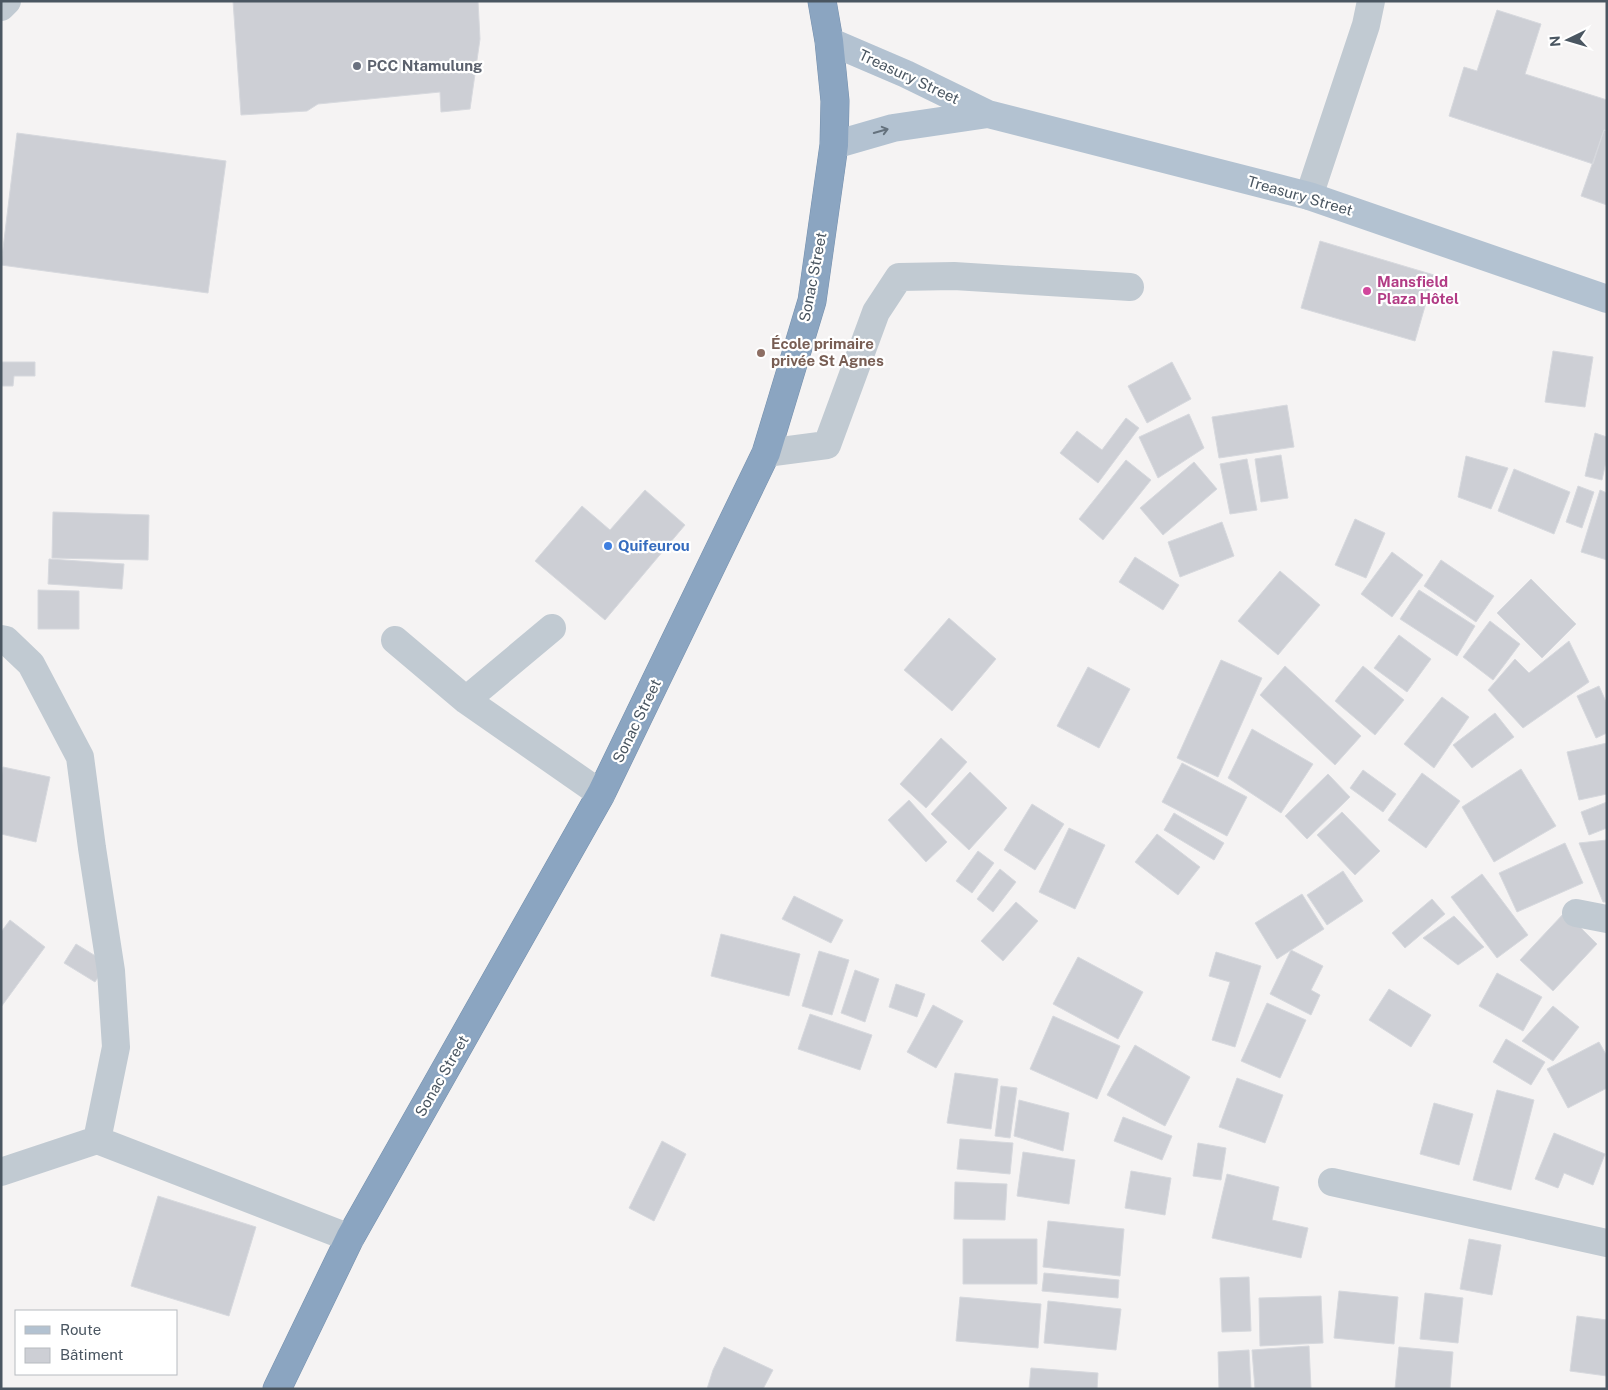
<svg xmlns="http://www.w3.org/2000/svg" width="1608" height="1390" font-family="'Public Sans',sans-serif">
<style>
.building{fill:#cdcfd5;stroke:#d7d9de}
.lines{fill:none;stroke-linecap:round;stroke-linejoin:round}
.highway-casing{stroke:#7690ad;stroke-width:29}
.minor{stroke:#c1cad2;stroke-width:28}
.major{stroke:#b3c2d1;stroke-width:28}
.highway{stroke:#8ba5c1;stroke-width:28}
.oneway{stroke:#64717d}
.worship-dot{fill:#6b7280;stroke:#fff;stroke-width:2}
.hotel-dot{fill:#d1479c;stroke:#fff;stroke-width:2}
.education-dot{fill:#8d6e63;stroke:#fff;stroke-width:2}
.shop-dot{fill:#3f7fe0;stroke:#fff;stroke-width:2}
.labels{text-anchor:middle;stroke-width:4.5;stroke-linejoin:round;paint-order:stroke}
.worship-label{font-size:15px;font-weight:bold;fill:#5b616d;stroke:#fff;text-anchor:start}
.street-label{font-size:15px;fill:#4a5661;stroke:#fff}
.hotel-label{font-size:15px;font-weight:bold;fill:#b23c85;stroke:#fff;text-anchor:start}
.education-label{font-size:15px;font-weight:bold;fill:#785e54;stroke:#fff;text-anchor:start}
.shop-label{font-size:15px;font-weight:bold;fill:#366cbe;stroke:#fff;text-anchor:start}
</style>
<rect width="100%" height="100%" fill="#f5f3f3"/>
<path class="building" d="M233 1H478L480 39 470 109 441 112 440 92 318 104 307 111 241 115Z
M1497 10 1541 24 1525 74 1607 100V131L1604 130 1593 164 1449 116 1464 67 1477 71Z
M1604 130 1607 131V205L1581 196Z
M17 133 226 161 208 293 1 265Z
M1320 241 1434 275 1415 341 1301 308Z
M1553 351 1593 357 1585 407 1545 402Z
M1 362H35V376H14L13 386H1Z
M1172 362 1191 399 1147 423 1128 386Z
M1287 405 1294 447 1219 458 1212 417Z
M1189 414 1204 448 1158 478 1139 437Z
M1126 418 1139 428 1098 483 1060 453 1077 431 1102 450Z
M1595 433 1607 437V457L1602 480 1585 476Z
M1281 455 1288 498 1261 502 1255 459Z
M1466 456 1508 468 1491 509 1458 497Z
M1247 459 1257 510 1230 514 1220 464Z
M1126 460 1151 480 1103 540 1079 519Z
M1194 462 1217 489 1163 535 1140 508Z
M1514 469 1570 492 1554 534 1498 511Z
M1578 486 1594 492 1582 528 1566 522Z
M645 490 685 525 605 620 535 561 582 506 610 530Z
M1600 490 1607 493V560L1581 552Z
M53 512 149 515 148 560 52 558Z
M1355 519 1385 533 1366 578 1335 565Z
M1222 522 1234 556 1180 577 1168 542Z
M1392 552 1423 575 1392 617 1361 594Z
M1135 557 1179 585 1163 610 1119 582Z
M49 559 124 564 122 589 48 584Z
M1441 560 1494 596 1476 622 1424 586Z
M1280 571 1320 605 1278 655 1238 621Z
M1531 579 1576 624 1542 658 1497 613Z
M38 590 79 591V629H38Z
M1419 590 1475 626 1457 656 1400 619Z
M949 618 996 659 952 711 904 670Z
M1490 621 1520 644 1493 680 1463 657Z
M1399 635 1431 659 1407 692 1374 668Z
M1569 641 1589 682 1523 728 1488 690 1515 659 1529 673Z
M1221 660 1262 678 1218 777 1177 758Z
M1285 666 1361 736 1335 765 1260 695Z
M1363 666 1404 700 1375 735 1335 701Z
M1088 667 1130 689 1099 748 1057 726Z
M1599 686 1607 704V733L1596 738 1577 696Z
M1442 697 1469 717 1434 768 1404 744Z
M1495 713 1514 737 1472 768 1453 745Z
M1252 729 1313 764 1281 813 1228 778Z
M941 738 967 762 926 808 900 784Z
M1607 743V794L1579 800 1567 752Z
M1182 763 1247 797 1227 836 1162 802Z
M3 767 50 777 36 842 1 834V778Z
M1521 769 1556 826 1494 862 1462 807Z
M1363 770 1396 794 1383 812 1350 788Z
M970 772 1007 808 969 850 931 814Z
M1422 773 1460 801 1426 848 1388 820Z
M1328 774 1350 797 1307 839 1285 816Z
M909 800 947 842 926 862 888 820Z
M1607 802V828L1589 835 1581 812Z
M1032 804 1064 824 1035 870 1004 850Z
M1342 812 1380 851 1355 875 1317 835Z
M1174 813 1224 843 1214 860 1164 830Z
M1069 828 1105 845 1075 909 1039 892Z
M1157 834 1200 867 1178 895 1135 862Z
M1607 840V902H1603L1579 843Z
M1565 843 1583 883 1517 912 1499 873Z
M978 851 994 863 972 893 956 881Z
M1000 869 1016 882 993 912 977 899Z
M1343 871 1363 901 1327 925 1307 895Z
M1482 874 1528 935 1497 958 1451 897Z
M1302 894 1324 929 1277 959 1255 923Z
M794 896 843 920 831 943 782 919Z
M1432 899 1445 914 1405 948 1392 933Z
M1016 902 1038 921 1003 961 981 941Z
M1565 912 1597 944 1553 991 1520 960Z
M1454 916 1484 947 1458 965 1423 938Z
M10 920 45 947 1 1007V932Z
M721 934 800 954 789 996 711 976Z
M76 944 107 963 95 982 64 963Z
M1291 950 1323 966 1311 990 1320 995 1311 1015 1270 994Z
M819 951 849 960 832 1015 802 1006Z
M1216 952 1261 966 1235 1047 1212 1040 1230 982 1209 976Z
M1078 957 1143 992 1118 1039 1053 1004Z
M855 970 879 979 865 1022 841 1013Z
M1497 973 1542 997 1523 1031 1479 1006Z
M896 984 925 994 917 1017 889 1007Z
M1389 989 1431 1015 1411 1047 1369 1020Z
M1267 1003 1306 1020 1280 1078 1241 1061Z
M933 1005 963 1021 936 1068 907 1052Z
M1553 1006 1579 1027 1553 1061 1522 1041Z
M810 1014 872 1035 860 1070 798 1049Z
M1053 1016 1120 1046 1097 1099 1030 1069Z
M1506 1039 1545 1062 1531 1085 1493 1062Z
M1599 1042 1607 1056V1088L1568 1108 1547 1069Z
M1135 1045 1190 1077 1165 1126 1107 1095Z
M955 1073 998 1079 991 1129 947 1123Z
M1237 1078 1283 1095 1265 1143 1219 1127Z
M1001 1086 1017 1088 1010 1138 995 1136Z
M1497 1090 1534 1100 1511 1190 1473 1180Z
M1019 1100 1069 1113 1063 1151 1014 1136Z
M1434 1103 1473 1114 1459 1165 1420 1154Z
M1123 1117 1172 1136 1162 1160 1114 1141Z
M1554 1133 1605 1154 1593 1185 1564 1173 1558 1188 1535 1179Z
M960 1139 1013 1143 1010 1174 957 1169Z
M662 1141 686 1154 654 1221 629 1208Z
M1198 1143 1226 1148 1221 1180 1193 1176Z
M1023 1152 1075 1160 1069 1204 1017 1196Z
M1131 1171 1171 1178 1165 1215 1125 1208Z
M1227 1174 1279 1187 1272 1220 1308 1228 1301 1258 1212 1238Z
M955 1182 1007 1184 1005 1220 954 1219Z
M158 1196 256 1227 229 1316 131 1286Z
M1048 1221 1124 1229 1120 1276 1043 1267Z
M963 1239H1037V1284H963Z
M1469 1239 1501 1245 1492 1295 1460 1289Z
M1044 1273 1119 1280 1118 1298 1042 1291Z
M1249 1277 1251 1331 1222 1332 1220 1278Z
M1339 1291 1398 1297 1394 1344 1334 1338Z
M1425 1293 1463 1298 1458 1343 1420 1339Z
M1321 1296 1323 1343 1260 1346 1259 1298Z
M960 1297 1041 1304 1038 1348 956 1341Z
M1048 1301 1121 1309 1116 1350 1044 1343Z
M1577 1316 1607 1320V1376L1570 1371Z
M1309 1346 1311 1389H1255L1252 1350Z
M724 1347 773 1370 763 1389H707L713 1370Z
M1399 1347 1453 1352 1450 1389H1395Z
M1249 1350 1251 1389H1219L1218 1352Z
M1031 1368 1098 1373 1097 1389H1029Z"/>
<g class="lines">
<defs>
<path id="highway" d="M277 1389 350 1238 601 794 766 453 812 301 834 145 835 101 829 41 822 1"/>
</defs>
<use href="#highway" class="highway-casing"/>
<path class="minor" d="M1 7 7 1
M1309 196 1366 25 1371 1
M766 453 827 445 876 312 899 277 954 276 1130 287
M1 639 6 640 31 664 80 757 92 848 111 971 116 1047 97 1140 1 1172
M395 640 466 700 601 794
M466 700 552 628
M1576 913 1607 919
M97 1140 350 1238
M1332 1182 1607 1243"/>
<path class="major" d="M829 41 906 74 988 114 1309 196 1607 299
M834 145 893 128 988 114"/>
<use href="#highway" class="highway"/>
</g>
<defs><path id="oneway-shaft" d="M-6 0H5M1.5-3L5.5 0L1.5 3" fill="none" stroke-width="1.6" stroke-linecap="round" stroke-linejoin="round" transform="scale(1.25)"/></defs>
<use class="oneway" href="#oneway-shaft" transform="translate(881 131) rotate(-16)"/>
<circle class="worship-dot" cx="357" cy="66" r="5"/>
<circle class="hotel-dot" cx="1367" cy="291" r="5"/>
<circle class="education-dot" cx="761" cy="353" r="5"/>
<circle class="shop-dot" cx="608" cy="546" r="5"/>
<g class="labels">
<g class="worship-label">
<text x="367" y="71">PCC Ntamulung</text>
</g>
<g class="street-label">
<text transform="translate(909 77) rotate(25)" y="5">Treasury Street</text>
<text transform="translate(1300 196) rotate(16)" y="5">Treasury Street</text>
<text transform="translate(813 277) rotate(-79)" y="5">Sonac Street</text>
<text transform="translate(637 721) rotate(-64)" y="5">Sonac Street</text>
<text transform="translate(442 1076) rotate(-60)" y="5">Sonac Street</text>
</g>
<g class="hotel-label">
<text x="1377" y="287">Mansfield<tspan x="1377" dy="17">Plaza Hôtel</tspan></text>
</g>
<g class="education-label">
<text x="771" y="349">École primaire<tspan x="771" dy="17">privée St Agnes</tspan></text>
</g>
<g class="shop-label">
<text x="618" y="551">Quifeurou</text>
</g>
</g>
<rect width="1608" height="1390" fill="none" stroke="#4a5661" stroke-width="5"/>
<rect x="15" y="1310" width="162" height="65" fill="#ffffff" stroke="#b7bbc0"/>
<rect x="25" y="1326" width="25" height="8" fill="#b3c2d1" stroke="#b7bbc0"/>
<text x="60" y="1335" font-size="15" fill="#4a5661">Route</text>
<rect x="25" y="1348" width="25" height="15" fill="#cdcfd5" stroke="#b7bbc0"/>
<text x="60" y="1360" font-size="15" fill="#4a5661">Bâtiment</text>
<g transform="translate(1568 40) rotate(265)" stroke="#ffffff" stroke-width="4" paint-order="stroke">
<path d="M0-4L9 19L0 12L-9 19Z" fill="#4a5661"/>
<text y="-8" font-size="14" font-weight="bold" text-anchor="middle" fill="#4a5661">N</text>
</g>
</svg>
